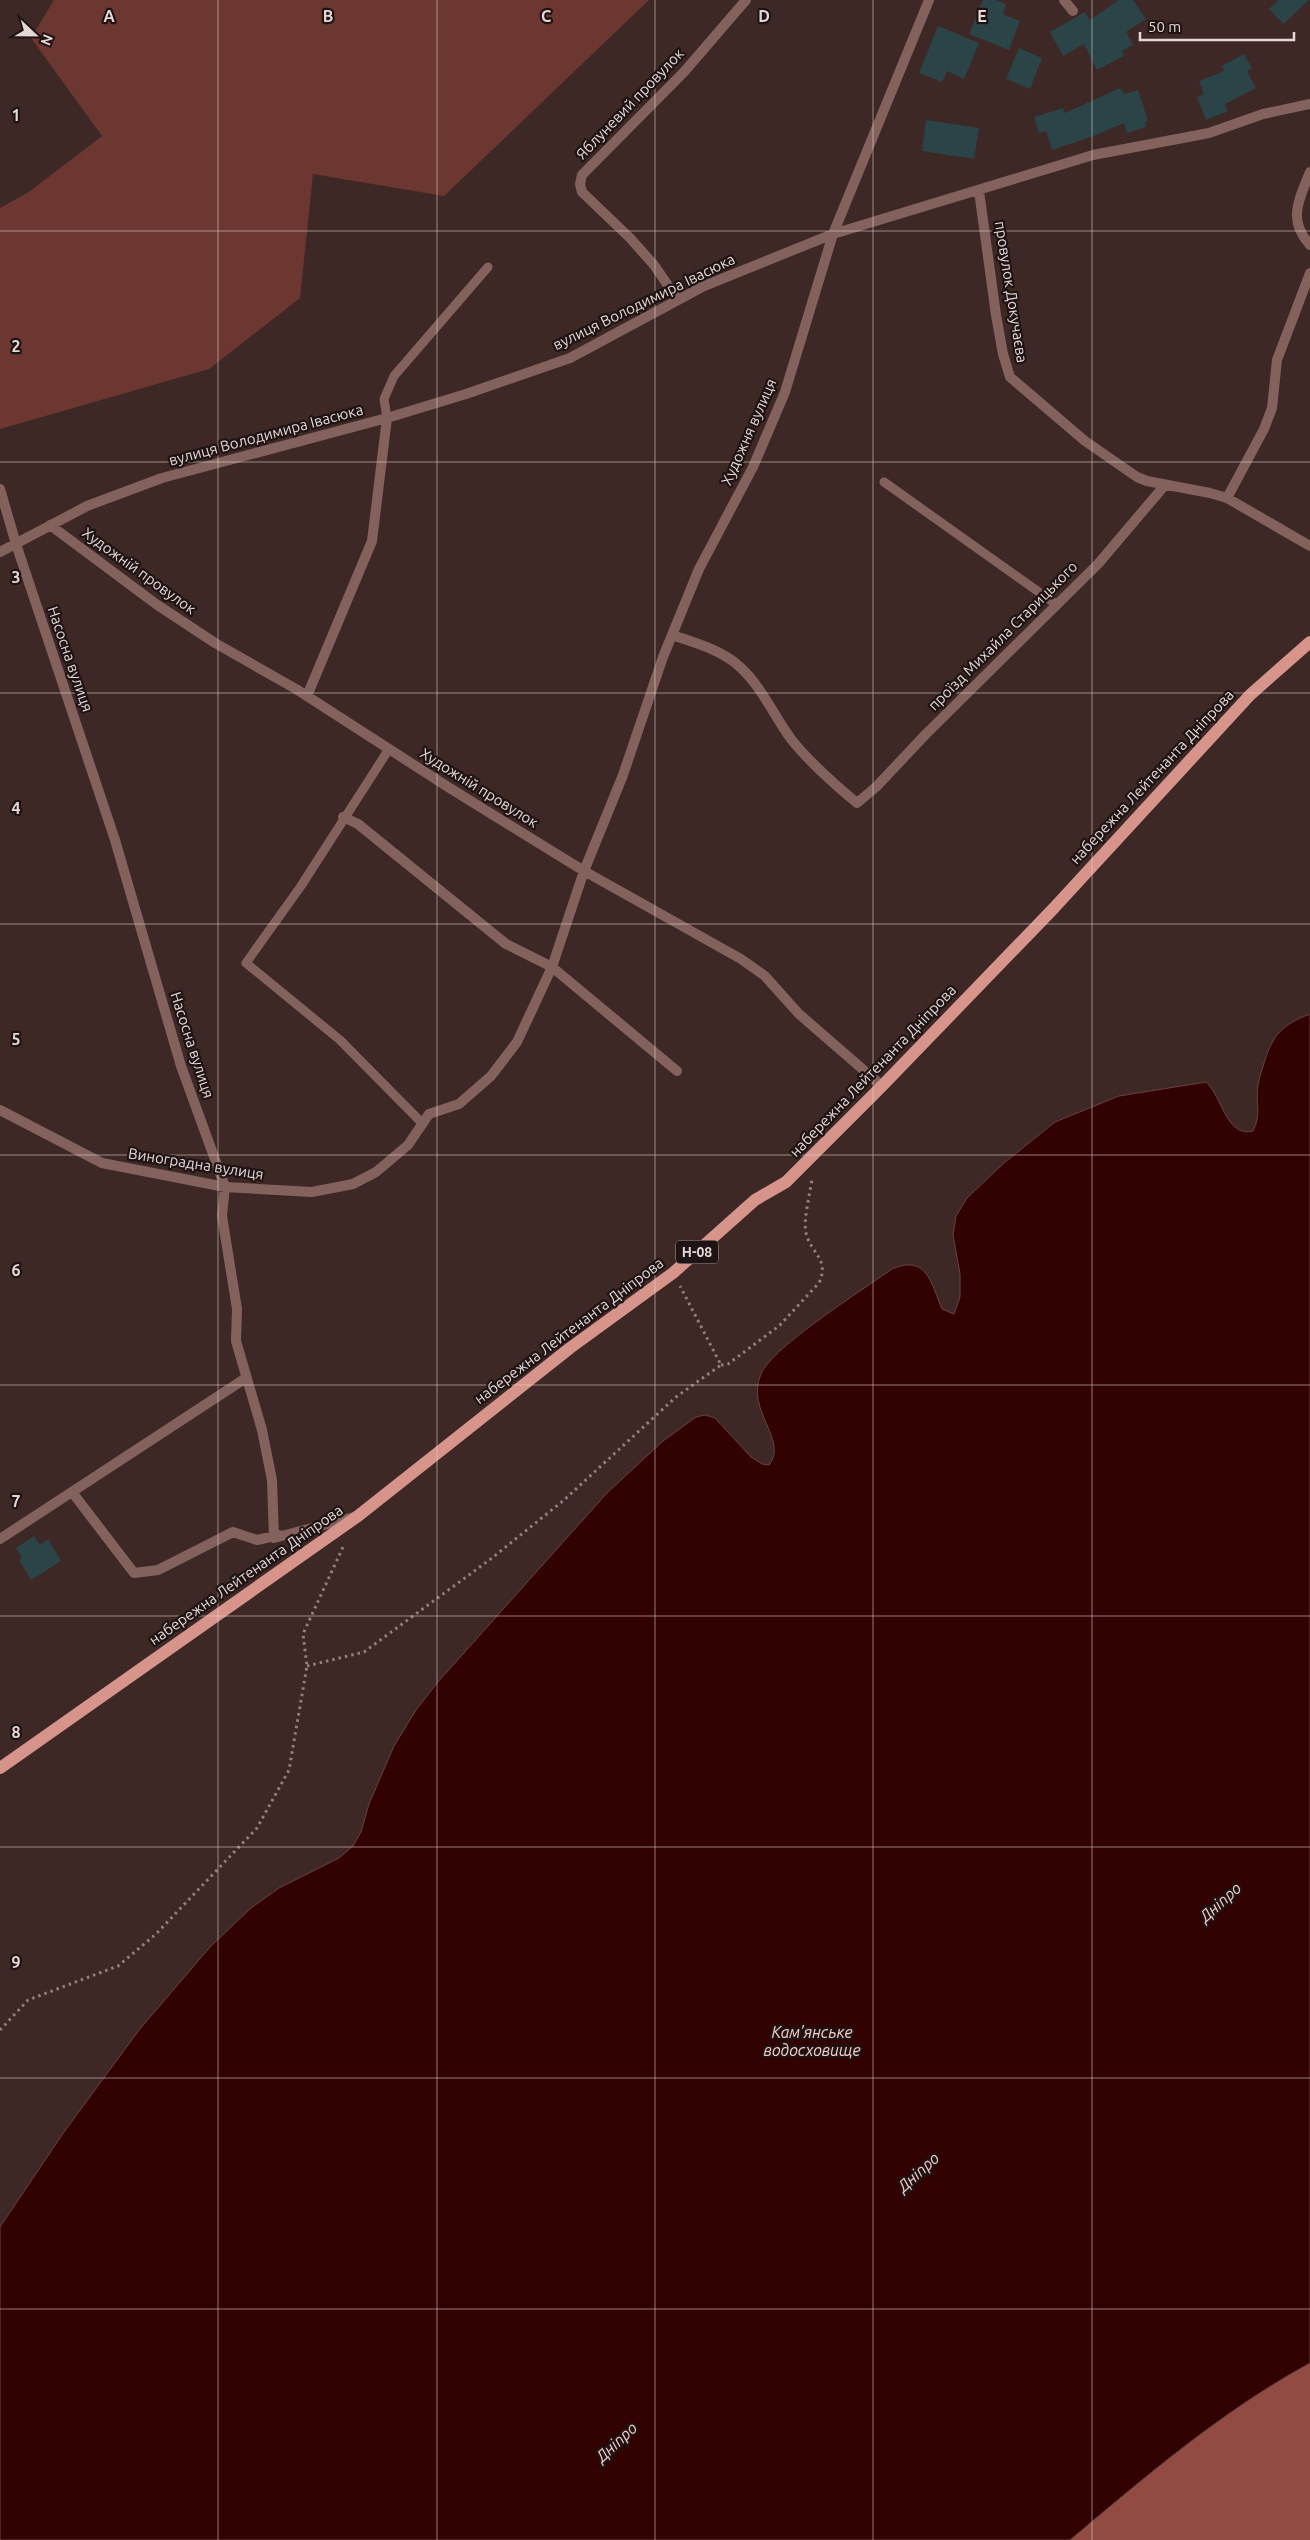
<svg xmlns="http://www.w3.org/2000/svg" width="1310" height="2540" font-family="Ubuntu,sans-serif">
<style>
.green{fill:#6d3731}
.forest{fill:#914b43}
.water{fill:#320202;stroke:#684241}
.building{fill:#2a4447}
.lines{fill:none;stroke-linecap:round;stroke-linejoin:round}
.path{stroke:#92807e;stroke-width:3;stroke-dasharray:2.5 4;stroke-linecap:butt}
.service{stroke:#83625e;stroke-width:9}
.minor{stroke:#83625e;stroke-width:10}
.primary{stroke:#d6948b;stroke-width:12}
.grid{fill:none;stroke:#e5d7d5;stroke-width:1;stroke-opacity:0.55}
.labels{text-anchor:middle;stroke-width:4.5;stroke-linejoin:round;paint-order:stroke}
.shield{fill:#1e1413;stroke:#a99c9b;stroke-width:1}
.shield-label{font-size:14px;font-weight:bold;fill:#e5d7d5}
.street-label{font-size:15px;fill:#e5d7d5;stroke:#1e1413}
.water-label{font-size:16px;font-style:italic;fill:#f9cdc7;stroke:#1e1413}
.grid-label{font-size:16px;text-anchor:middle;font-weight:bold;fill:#e5d7d5;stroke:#1e1413;stroke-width:4.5;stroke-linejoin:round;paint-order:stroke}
</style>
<rect width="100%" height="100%" fill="#3e2826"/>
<path class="green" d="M54 0H649L444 196 313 174 300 298 209 369 0 429V208L29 192 102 136 31 38Z"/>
<path class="forest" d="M1310 2363V2540H1070C1146 2476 1222 2411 1310 2363Z"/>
<path class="water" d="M1310 1014V2363C1222 2411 1146 2476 1070 2540H0V2227L64 2132 139 2030 210 1947 251 1908 279 1888 339 1858 353 1846 361 1832 369 1804 394 1746 416 1710 437 1683 607 1493 663 1441 696 1417 705 1415 715 1418 751 1457 762 1464 769 1465C789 1440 745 1411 761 1374 772 1347 864 1289 892 1269 927 1254 931 1283 942 1309L954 1314 960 1297V1274L953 1235 956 1216 967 1198 1004 1163 1055 1122 1119 1096 1206 1082C1222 1096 1226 1138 1253 1131 1262 1113 1255 1104 1258 1085 1259 1078 1262 1070 1264 1063 1273 1034 1282 1025 1310 1014Z"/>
<path class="building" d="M983 0H995L1006 4 1003 14 1020 21 1009 50 969 34Z
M1119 0H1133L1146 19 1126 32 1133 45 1122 51 1124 56 1097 70 1084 44 1063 56 1050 32 1085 12 1090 20Z
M1279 0H1309L1283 24 1269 9Z
M938 26 979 43 964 79 947 71 942 82 919 73Z
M1019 48 1042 58 1030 89 1006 79Z
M1244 54 1252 68 1247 71 1256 88 1225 104 1228 111 1206 120 1197 97 1204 94 1199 81 1224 71 1222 66Z
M1120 88 1124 94 1138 90 1148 121 1145 122 1146 127 1127 133 1124 123 1091 137 1052 150 1046 131 1039 133 1034 117 1063 108 1065 113Z
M926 120 979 128 974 159 922 151Z
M34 1536 40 1545 48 1539 61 1561 31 1580 19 1560 22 1558 16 1548Z"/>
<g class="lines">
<path class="path" d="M721 1365 728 1364 779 1326 819 1283C830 1259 811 1254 806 1233 803 1220 810 1194 812 1179
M307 1666 364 1652 492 1558 564 1500 676 1397 721 1365 680 1286
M0 2030 28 2000 118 1966 156 1934 257 1828 289 1770 307 1666 303 1634 343 1547"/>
<path class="service" d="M387 418 384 399 394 376 488 267
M884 482 1057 605
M389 749 301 886 246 963 340 1040 423 1124"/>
<path class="minor" d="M1064 0 1073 11
M1310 172C1299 200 1287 220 1310 245
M979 191 996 315 1003 354 1010 377 1085 441 1137 477 1147 481 1210 493 1227 498 1310 546
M678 300 654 265 630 238 582 192 580 184 582 175 684 72 746 0
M0 489 16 544 115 840 181 1066 225 1187 222 1216 237 1309 236 1341 262 1430 272 1480 274 1538 354 1517
M1227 498 1264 429 1272 408 1277 360 1310 273
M50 525 156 604 215 643 296 689 448 787 584 871 741 959 765 976 799 1014 882 1086
M0 552 87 506 162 478 387 418 466 394 570 358 704 286 833 234 1093 155 1209 133 1263 114 1310 104
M672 635C695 643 722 650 740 667 762 687 774 716 791 739 810 763 834 784 857 803L876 787 926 734 1098 564 1165 485
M307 696 372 541 387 418
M343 817 358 824 506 944 552 967 677 1071
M0 1110 102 1163 225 1187 312 1192 353 1184 376 1172 408 1145 429 1114 459 1104 491 1076 517 1042 552 967 584 871 623 775 663 657 699 569 753 467 785 392 833 234 929 0
M72 1492 134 1573 158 1570 233 1532 257 1540 279 1535
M0 1539 246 1378"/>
<path class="primary" d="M0 1768 358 1516 570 1348 673 1273 755 1200 786 1182 882 1086 1053 909 1250 695 1310 642"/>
</g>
<path class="grid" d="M218 0V2540M437 0V2540M655 0V2540M873 0V2540M1092 0V2540M0 231H1310M0 462H1310M0 693H1310M0 924H1310M0 1155H1310M0 1385H1310M0 1616H1310M0 1847H1310M0 2078H1310M0 2309H1310"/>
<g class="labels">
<rect class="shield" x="676" y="1240.5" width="42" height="23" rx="4"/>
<g class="shield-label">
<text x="697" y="1257">Н-08</text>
</g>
<g class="street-label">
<text transform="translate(630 104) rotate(-46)" y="5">Яблуневий провулок</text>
<text transform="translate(1011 292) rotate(81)" y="5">провулок Докучаєва</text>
<text transform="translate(644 302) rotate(-26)" y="5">вулиця Володимира Івасюка</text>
<text transform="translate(749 432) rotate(-66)" y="5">Художня вулиця</text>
<text transform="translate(266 435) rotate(-15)" y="5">вулиця Володимира Івасюка</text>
<text transform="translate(139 571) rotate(36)" y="5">Художній провулок</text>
<text transform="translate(1003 636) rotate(-45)" y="5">проїзд Михайла Старицького</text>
<text transform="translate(70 659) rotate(71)" y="5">Насосна вулиця</text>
<text transform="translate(1152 777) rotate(-47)" y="5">набережна Лейтенанта Дніпрова</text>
<text transform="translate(479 788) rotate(32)" y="5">Художній провулок</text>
<text transform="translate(192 1045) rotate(72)" y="5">Насосна вулиця</text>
<text transform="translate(873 1071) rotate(-46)" y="5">набережна Лейтенанта Дніпрова</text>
<text transform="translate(196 1164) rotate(9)" y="5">Виноградна вулиця</text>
<text transform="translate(569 1331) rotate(-37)" y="5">набережна Лейтенанта Дніпрова</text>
<text transform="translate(246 1575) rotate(-35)" y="5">набережна Лейтенанта Дніпрова</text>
</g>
<g class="water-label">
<text transform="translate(1220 1902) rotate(-42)" y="6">Дніпро</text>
<text x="812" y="2038">Кам'янське<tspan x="812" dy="18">водосховище</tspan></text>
<text transform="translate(918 2172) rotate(-42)" y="6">Дніпро</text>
<text transform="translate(616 2442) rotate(-43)" y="6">Дніпро</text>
</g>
</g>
<g class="grid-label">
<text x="109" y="22">A</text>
<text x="328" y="22">B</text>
<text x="546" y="22">C</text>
<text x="764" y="22">D</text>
<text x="982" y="22">E</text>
<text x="16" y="121">1</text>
<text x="16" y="352">2</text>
<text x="16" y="583">3</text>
<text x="16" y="814">4</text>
<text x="16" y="1045">5</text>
<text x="16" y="1276">6</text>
<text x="16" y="1507">7</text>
<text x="16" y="1738">8</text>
<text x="16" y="1968">9</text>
</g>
<g transform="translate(35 35) rotate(112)" stroke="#1e1413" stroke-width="4" paint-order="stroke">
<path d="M0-4L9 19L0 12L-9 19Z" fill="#e5d7d5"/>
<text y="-8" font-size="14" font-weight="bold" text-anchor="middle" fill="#e5d7d5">N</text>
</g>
<path d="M1140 32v8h154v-8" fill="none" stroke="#e5d7d5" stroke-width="2.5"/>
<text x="1148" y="32" font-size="15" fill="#e5d7d5" stroke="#1e1413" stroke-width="4" paint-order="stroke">50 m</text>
</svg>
